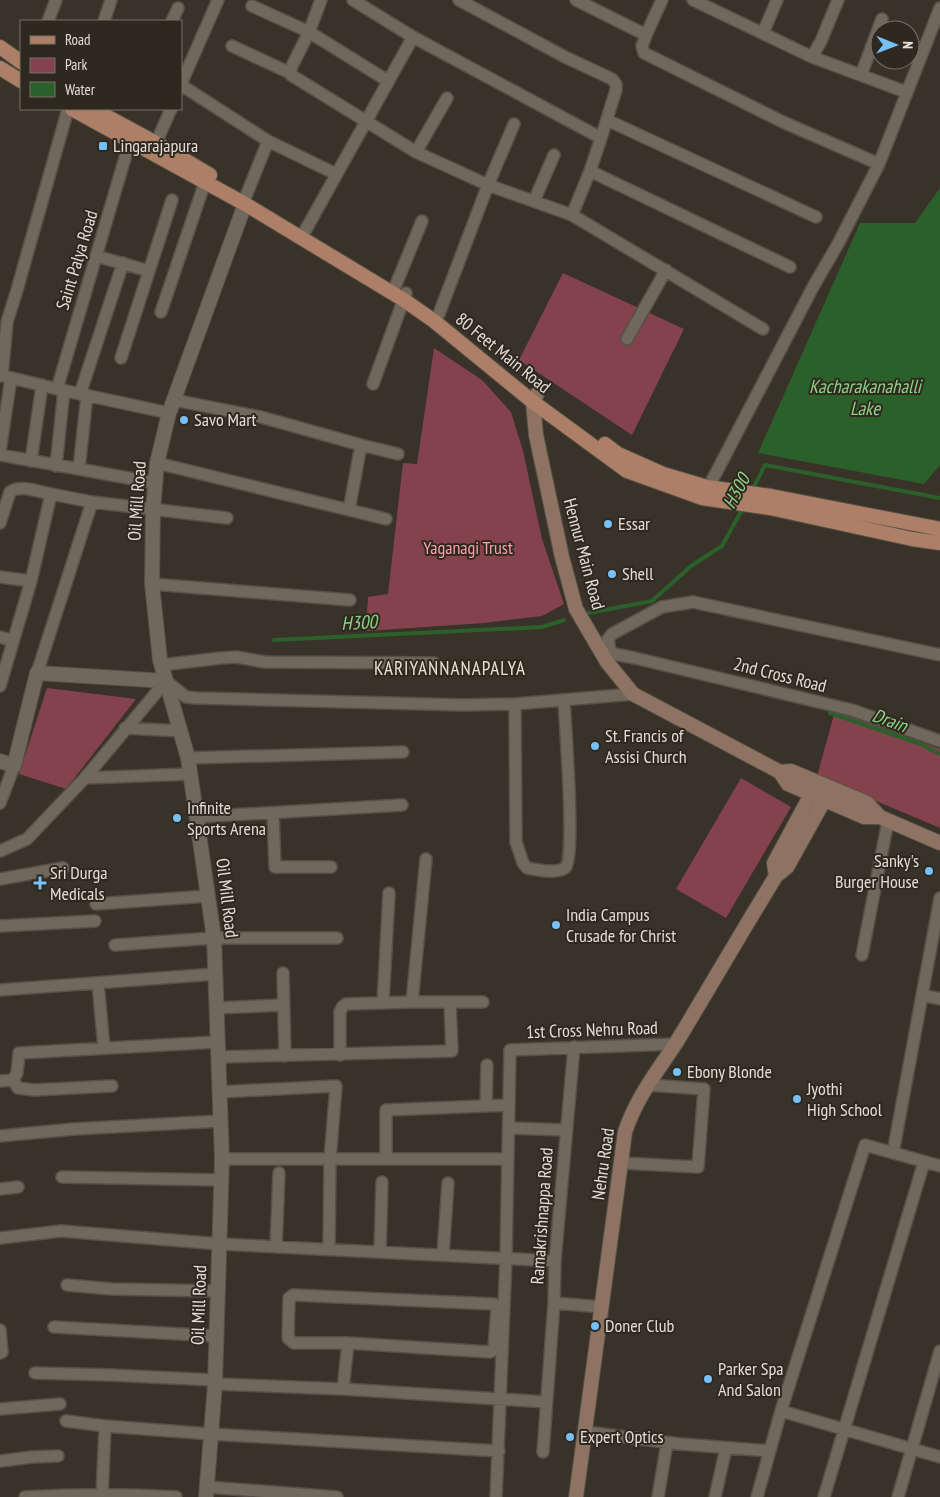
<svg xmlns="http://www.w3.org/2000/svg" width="940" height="1497" font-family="'PT Sans Narrow',sans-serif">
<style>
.green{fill:#84424c}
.water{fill:#2c602a}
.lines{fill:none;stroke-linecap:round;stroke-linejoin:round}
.stream{stroke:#2c602a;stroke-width:4}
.minor-casing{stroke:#565148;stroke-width:14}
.tertiary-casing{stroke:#565148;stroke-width:16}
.secondary-casing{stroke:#565148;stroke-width:16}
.primary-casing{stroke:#565148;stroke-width:16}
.minor{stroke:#70685d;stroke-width:11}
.tertiary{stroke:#70685d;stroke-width:14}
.secondary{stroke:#8f7362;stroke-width:14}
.primary{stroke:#ad7f67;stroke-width:14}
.poi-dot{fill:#75c0f6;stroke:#2f281e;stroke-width:2}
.labels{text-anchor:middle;stroke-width:4;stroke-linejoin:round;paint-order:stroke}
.poi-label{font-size:18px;fill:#e2ded7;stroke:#2f281e;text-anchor:start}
.street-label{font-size:18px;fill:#e2ded7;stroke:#2f281e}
.park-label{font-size:18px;fill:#faa3ad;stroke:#2f281e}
.water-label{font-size:19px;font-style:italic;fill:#8ad486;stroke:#2f281e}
.neighbourhood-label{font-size:19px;letter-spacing:1px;fill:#e9e0d3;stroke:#2f281e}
</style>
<rect width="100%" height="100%" fill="#393228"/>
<path class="green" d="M563 273 684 329 632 435 519 360Z
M434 348 482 380 511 412 523 451 542 539 564 604 542 616 484 623 366 631 368 597 388 594 403 463 417 464Z
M47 688 136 699 66 789 19 774Z
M835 711 940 749V828L817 776Z
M741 778 791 807 726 918 676 889Z"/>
<path class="water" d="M940 188V465L924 484 758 453 860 223H915Z"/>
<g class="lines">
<path class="stream" d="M752 491 765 465 940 498
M583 614 652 601 691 566 722 546 743 508
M274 640 542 627 564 620
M830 713 918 743 940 754"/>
<defs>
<path id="minor" d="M321 0 309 32 291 68V75L416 152 488 185 572 215 590 171 601 138 413 37
M459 0 565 57 612 79 616 84V90L601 138
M576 0 646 35 662 0
M693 0 812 57 906 92
M252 6 309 32 388 81
M48 21 56 0
M104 21 111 0
M172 21 178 8
M763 33 777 0
M646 35 642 46 644 53 783 122 879 164
M232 46 290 73
M812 57 821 41 838 0
M861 75 882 19
M181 84 218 0
M181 85 268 141 336 174
M607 120 816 217
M156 143 171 109
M416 152 447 98
M590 171 790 267
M246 196 268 141
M534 201 554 155
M572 215 763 329
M305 231 413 37 353 0
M96 256 149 271
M395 287 422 221
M161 312 205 182
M434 321 439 314 488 185 514 124
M627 339 666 270
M121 358 172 200
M0 375 57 389 130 141
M2 376 7 322 17 290 68 109
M373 384 406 293
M57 389 169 413
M80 394 123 263
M174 400 261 417 361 445 349 510
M361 445 398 454
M0 451 11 378
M0 455 79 469 87 395
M31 461 42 385
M157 463 386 519
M56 466 64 390
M79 469 155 483
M705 494 813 287 839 242 879 164 940 8
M0 523 10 492C20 484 39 492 51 494
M0 577 31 581 51 494 92 502
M152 584 350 600
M0 637 13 641
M610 651 614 654 635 658 852 710 940 741
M605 658 610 651 608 639 612 634 662 607 693 602 940 655
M161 665 221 658 236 657 265 662 434 663
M37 673 92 502 227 518
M0 686 31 581
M515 704 516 842 523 863 527 868C537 870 556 874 565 868 576 860 565 721 564 700
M125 728 181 731
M188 758 403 752
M85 778 191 774
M0 803 14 766
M273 813 275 867H331
M197 817 402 805
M0 851 27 839 85 778 166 681 186 697 197 698 463 705 515 704 633 694
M0 879 63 868
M96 904 208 896
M0 926 95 921
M115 945 214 938H337
M862 955 888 821
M283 973 285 1056
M98 983 104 1048
M0 990 215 974
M922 995 940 999
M412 1002 426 859
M383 1003 389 893
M216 1008 283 1005
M574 1047 555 1261 554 1303 602 1307
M340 1055V1012L343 1006 346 1004 412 1002H483
M218 1057 452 1051 450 1002
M13 1080 18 1088 34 1090 112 1086
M0 1081 13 1080 17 1073 19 1053 217 1042
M219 1092 336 1086 330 1159 329 1249
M486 1106 487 1065
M509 1128 566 1130
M0 1136 74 1129 220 1121
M893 1153 940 898
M222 1159H508
M386 1159V1110L509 1105
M621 1163 698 1167 704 1089 647 1085
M62 1177 221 1180
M0 1189 18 1187
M0 1238 61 1231 220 1244 555 1261
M276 1247 279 1173
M380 1252 382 1182
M443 1255 448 1183
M67 1285 112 1289 218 1291
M293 1295 494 1304 497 1308 494 1349 490 1352 348 1343H294L288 1338 289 1298Z
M54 1327 217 1336
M0 1330 2 1352 0 1353
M35 1373 110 1375 215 1380
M215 1384 343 1389 546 1402
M343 1389 348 1343
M0 1409 60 1404
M781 1411 940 1457
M66 1421 105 1426 211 1434 499 1451
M586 1432 680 1444 770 1451
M543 1452 554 1303
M0 1461 32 1457 58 1456
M207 1487 337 1497
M25 1497C76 1494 126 1494 176 1497
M102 1497 105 1426
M496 1497 506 1258 510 1050 675 1044
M658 1497 667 1443
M715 1497 726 1448
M757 1497 781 1411 865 1145 940 1166
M824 1497 924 1162
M898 1497 940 1351"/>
<path id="tertiary" d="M0 761 14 766 37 673 166 681
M206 1497 215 1384 222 1159 214 938 188 758 160 660 152 584 153 510 157 463 169 413 245 204"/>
<path id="secondary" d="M537 394 533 402 536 435 562 557 576 609 607 662 633 694 780 772 788 784 864 817H880L940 843
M780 772 791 771 867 803 880 817
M776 876 774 863 815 787
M576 1497 625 1132C636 1098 657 1072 676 1043 710 987 742 931 776 876L787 867 831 788"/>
<path id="primary" d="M0 47 21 62
M0 68 21 81
M72 109 245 204 404 300 434 321 533 402 627 471 702 498 770 508 912 539 940 543
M93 109 156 143 210 175
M605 444 618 454 663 474 707 487 771 496 940 529"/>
</defs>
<use href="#minor" class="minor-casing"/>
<use href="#tertiary" class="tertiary-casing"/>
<use href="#secondary" class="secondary-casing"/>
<use href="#primary" class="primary-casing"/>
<use href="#minor" class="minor"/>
<use href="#tertiary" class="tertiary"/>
<use href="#secondary" class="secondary"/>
<use href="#primary" class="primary"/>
</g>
<g class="poi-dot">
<rect x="98" y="141" width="10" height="10" rx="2.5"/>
<circle cx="184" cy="420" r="5"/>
<circle cx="608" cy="524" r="5"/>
<circle cx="612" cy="574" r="5"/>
<circle cx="595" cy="746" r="5"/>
<circle cx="177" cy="818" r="5"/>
<circle cx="929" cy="871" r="5"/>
<path d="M37.5 875.5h5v5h5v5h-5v5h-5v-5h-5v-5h5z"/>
<circle cx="556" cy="925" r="5"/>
<circle cx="677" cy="1072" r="5"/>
<circle cx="797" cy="1099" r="5"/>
<circle cx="595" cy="1326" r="5"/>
<circle cx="708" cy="1379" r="5"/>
<circle cx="570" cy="1437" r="5"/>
</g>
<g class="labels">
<g class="poi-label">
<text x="113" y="152">Lingarajapura</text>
<text x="194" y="426">Savo Mart</text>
<text x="618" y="530">Essar</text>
<text x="622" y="580">Shell</text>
<text x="605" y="742">St. Francis of<tspan x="605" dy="21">Assisi Church</tspan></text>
<text x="187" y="814">Infinite<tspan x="187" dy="21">Sports Arena</tspan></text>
<text x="919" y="867" text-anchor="end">Sanky's<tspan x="919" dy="21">Burger House</tspan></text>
<text x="50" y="879">Sri Durga<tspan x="50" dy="21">Medicals</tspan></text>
<text x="566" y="921">India Campus<tspan x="566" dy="21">Crusade for Christ</tspan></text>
<text x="687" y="1078">Ebony Blonde</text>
<text x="807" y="1095">Jyothi<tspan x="807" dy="21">High School</tspan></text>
<text x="605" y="1332">Doner Club</text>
<text x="718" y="1375">Parker Spa<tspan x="718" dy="21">And Salon</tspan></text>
<text x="580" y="1443">Expert Optics</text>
</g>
<g class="street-label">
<text transform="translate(77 260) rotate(-73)" y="6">Saint Palya Road</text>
<text transform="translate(503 353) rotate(39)" y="6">80 Feet Main Road</text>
<text transform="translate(137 501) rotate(-86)" y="6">Oil Mill Road</text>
<text transform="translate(584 554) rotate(75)" y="6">Hennur Main Road</text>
<text transform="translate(780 675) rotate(14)" y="6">2nd Cross Road</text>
<text transform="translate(227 898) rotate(83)" y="6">Oil Mill Road</text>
<text transform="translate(592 1030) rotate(-2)" y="6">1st Cross Nehru Road</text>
<text transform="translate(603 1164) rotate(-82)" y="6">Nehru Road</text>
<text transform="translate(542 1216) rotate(-86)" y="6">Ramakrishnappa Road</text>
<text transform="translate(199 1305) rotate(-88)" y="6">Oil Mill Road</text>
</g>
<g class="park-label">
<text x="468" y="554">Yaganagi Trust</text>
</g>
<g class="water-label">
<text x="865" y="393">Kacharakanahalli<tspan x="865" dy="22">Lake</tspan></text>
<text transform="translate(736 491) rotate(-62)" y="7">H300</text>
<text transform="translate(359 622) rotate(-3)" y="7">H300</text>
<text transform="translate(890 720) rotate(20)" y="7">Drain</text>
</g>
<g class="neighbourhood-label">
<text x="450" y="675">KARIYANNANAPALYA</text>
</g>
</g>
<rect x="20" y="20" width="162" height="90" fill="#2f281e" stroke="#777168"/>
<rect x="30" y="36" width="25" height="8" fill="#ad7f67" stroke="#777168"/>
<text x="65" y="45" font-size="15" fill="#e2ded7">Road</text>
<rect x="30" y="58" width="25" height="15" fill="#84424c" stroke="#777168"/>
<text x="65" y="70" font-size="15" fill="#e2ded7">Park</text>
<rect x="30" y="82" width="25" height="15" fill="#2c602a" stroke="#777168"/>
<text x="65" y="95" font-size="15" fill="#e2ded7">Water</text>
<g transform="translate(895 45) rotate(91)"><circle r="24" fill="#2f281e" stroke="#777168"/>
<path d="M0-4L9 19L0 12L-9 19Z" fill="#75c0f6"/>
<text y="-8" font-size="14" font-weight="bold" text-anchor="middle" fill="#e2ded7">N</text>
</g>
</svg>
